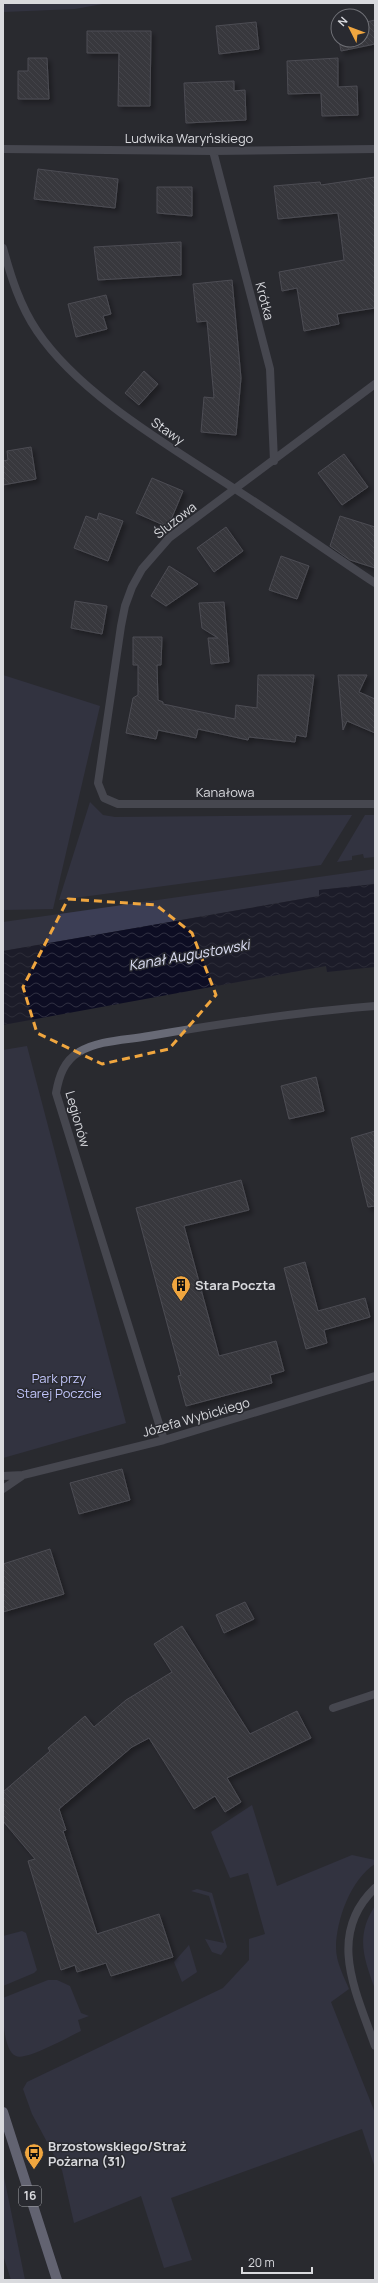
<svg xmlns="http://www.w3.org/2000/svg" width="378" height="2283" font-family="Manrope,sans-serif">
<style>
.green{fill:#3c3e55}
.water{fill:url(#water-waves)}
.building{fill:url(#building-back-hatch);stroke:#76767e;filter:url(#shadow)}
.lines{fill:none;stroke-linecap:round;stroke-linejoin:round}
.street{stroke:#686a76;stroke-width:8}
.primary{stroke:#a6a8c2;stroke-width:10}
.marked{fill:none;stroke:#f0a63f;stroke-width:3;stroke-dasharray:8 5;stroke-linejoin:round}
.labels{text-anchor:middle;stroke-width:3;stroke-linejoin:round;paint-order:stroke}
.shield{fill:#292a30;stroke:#a4a5aa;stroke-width:1}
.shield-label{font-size:12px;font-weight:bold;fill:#d9dade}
.street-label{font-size:13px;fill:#d9dade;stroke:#292a30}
.poi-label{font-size:13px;font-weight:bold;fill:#d9dade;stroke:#292a30;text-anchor:start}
.park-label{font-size:13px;fill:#c0c4f9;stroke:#292a30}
.water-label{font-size:14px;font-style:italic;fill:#dee0f6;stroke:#292a30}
</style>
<defs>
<pattern id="water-waves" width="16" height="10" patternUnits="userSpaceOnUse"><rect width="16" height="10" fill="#0d0d23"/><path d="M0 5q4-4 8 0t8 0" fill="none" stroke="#303042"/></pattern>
<pattern id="building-back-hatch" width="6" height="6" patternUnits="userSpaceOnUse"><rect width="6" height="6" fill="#484950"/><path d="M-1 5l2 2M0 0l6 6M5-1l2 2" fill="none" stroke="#626369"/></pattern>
<filter id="shadow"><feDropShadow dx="3.5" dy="3.5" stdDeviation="2" flood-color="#0009"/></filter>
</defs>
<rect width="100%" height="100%" fill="#292a30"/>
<path class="green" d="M3 3H108L75 9 3 12Z
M3 675 100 706 53 909 3 910Z
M90 802 103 815 115 817 352 815 321 865 59 900Z
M365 815H375V857L364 858 363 854 352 856V860L337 862Z
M375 869V884L319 890V896L3 951V922Z
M27 1046 126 1423 3 1458V1050Z
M252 1805 277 1886 352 1855 375 1860V1864C351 1879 336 1920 336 1948 336 1962 344 1977 349 1989L331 2002 375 2113V2168L362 2129 171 2198 192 2260 164 2268 141 2196 74 2223 62 2170 32 2114 23 2089 27 2082 223 1988 249 1960V1939L265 1934 248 1873 230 1878 211 1832Z
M197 1889 212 1893 227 1947 221 1955 212 1952 205 1939 224 1943 209 1896 191 1891Z
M375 1906V1989C364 1959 355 1936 375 1906Z
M22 1931 26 1933 37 1970 34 1973 3 1986V1936Z
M189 1945 197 1972 182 1982 174 1962Z
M48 1980H57L70 1986 81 2013 89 2016 78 2020 81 2031C70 2036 26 2061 16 2056 2 2050 3 2010 3 1998Z
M3 2172 25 2280H11L3 2255Z"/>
<path class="water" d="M375 884V967L327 972 326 966 3 1025V951L319 896V890Z"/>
<path class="building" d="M375 20V44L341 51 339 40H362V23Z
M256 22 259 49 219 54 216 26Z
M87 31H151L150 106H118L119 53H87Z
M28 58H47L49 99H18V71H28Z
M338 58V87L357 86 358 115 322 116 321 93 288 94 287 61Z
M234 81V91L245 90 246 120 186 123 184 83Z
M38 169 118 179 115 208 34 199Z
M375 177V308L337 314 339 324 304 331 297 288 282 291 279 272 344 260 338 213 278 219 274 186 320 182 321 185Z
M157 187H192V216L157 213Z
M181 242V275L98 280 94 247Z
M232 280 241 378 236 435 201 432 204 397 214 398 207 321 197 322 193 284Z
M106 295 111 314 103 316 107 329 76 337 68 304Z
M144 371 158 384 139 405 125 393Z
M31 447 36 479 3 485V461L8 460 7 451Z
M344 454 368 487 342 505 318 473Z
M152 478 183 491 168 527 136 513Z
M99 513 123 521 108 561 74 548 86 516 97 520Z
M340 516 375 527V568L350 560 330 546Z
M226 527 243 551 214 572 197 548Z
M281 556 309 566 297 599 269 590Z
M169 566 198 584 166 606 151 596Z
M75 601 107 606 102 634 71 628Z
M224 602 229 662 211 664 208 638H218L202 628 199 603Z
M133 637H162L161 665H157L158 700 163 702V704L235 719 236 705 257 708 258 675H314L306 737 296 735 295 742 249 737 248 740 198 729 196 738 158 730 156 739 126 733 133 698 138 695V665H133Z
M338 675H367L359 692 375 699V733L347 721 343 730Z
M316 1077 324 1111 289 1119 281 1086Z
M375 1131V1206L368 1207 351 1138Z
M241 1180 249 1210 184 1226 219 1356 276 1341 284 1371 270 1375 272 1383 186 1406 178 1376 181 1375 136 1208Z
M305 1262 318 1311 365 1298 370 1317 324 1330 327 1343 306 1349 284 1268Z
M122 1469 130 1500 79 1514 70 1483Z
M50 1549 64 1594 3 1612V1564Z
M245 1602 254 1619 224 1633 216 1615Z
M182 1626 250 1734 297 1711 311 1738 227 1778 241 1802 225 1812 215 1796 194 1809 149 1738 132 1747 59 1809 66 1830 63 1831 97 1934 159 1914 173 1957 111 1976 106 1963 77 1972 75 1965 61 1970 28 1861 35 1859 3 1821V1792L50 1751 48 1748 85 1716 94 1727 126 1700 172 1672 154 1644Z"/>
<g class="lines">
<path class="street" d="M3 149 213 151 375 149
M213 151 270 369 274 461
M3 248C11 277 20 306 37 331 80 395 171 447 235 489 282 519 328 552 375 583
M375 384 169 538 142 569 132 587 125 606 121 626 98 783 104 798 118 804H375
M164 1440 56 1093C59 1076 64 1061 79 1052 98 1040 127 1040 149 1036 224 1023 299 1012 375 1006
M3 1476 23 1475 164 1440 375 1376
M3 1489 22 1476
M333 1708 375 1694
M375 1888C326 1935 356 1992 375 2046"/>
<path class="primary" d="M3 2112 57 2280"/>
</g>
<path d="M0 0H378V2283H0ZM68 899 156 905 192 933 216 995 169 1049 102 1064 37 1033 23 987Z" fill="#292a30" fill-opacity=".55" fill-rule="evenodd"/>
<path class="marked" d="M68 899 156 905 192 933 216 995 169 1049 102 1064 37 1033 23 987Z"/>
<defs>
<symbol id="building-pin" viewBox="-11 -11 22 30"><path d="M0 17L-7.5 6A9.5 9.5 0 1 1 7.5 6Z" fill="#f0a63f" stroke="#292a30"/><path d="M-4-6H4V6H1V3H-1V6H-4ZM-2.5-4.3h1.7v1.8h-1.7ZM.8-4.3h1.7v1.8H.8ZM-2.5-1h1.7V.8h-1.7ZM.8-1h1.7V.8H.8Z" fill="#111"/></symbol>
<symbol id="bus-pin" viewBox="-11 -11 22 30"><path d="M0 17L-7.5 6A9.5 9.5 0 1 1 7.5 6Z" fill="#f0a63f" stroke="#292a30"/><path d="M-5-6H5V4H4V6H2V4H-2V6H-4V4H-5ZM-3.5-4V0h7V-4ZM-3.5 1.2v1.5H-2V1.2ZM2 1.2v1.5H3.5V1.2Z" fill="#111"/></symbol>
</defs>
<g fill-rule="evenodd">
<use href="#building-pin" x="170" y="1274" width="22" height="30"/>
<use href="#bus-pin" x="23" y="2142" width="22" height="30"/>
</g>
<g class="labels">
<rect class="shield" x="19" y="2186" width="22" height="20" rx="3"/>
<g class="shield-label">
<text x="30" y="2200">16</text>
</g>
<g class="street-label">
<text x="189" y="143">Ludwika Waryńskiego</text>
<text transform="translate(265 301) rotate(75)" y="5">Krótka</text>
<text transform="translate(168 431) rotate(35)" y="5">Stawy</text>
<text transform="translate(175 520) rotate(-38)" y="5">Śluzowa</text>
<text x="225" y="797">Kanałowa</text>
<text transform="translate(78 1119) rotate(74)" y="5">Legionów</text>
<text transform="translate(196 1417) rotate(-16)" y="5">Józefa Wybickiego</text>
</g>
<g class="poi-label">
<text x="195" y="1290">Stara Poczta</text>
<text x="48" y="2151">Brzostowskiego/Straż<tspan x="48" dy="15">Pożarna (31)</tspan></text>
</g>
<g class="park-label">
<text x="59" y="1383">Park przy<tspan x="59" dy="15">Starej Poczcie</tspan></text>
</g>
<g class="water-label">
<text transform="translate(189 955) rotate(-10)" y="5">Kanał Augustowski</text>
</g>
</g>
<rect width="378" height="2283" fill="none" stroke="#d9dade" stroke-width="8"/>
<g transform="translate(350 28) rotate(312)"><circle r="19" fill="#292a30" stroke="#6f7076"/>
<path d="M0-3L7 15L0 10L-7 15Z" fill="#f0a63f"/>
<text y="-6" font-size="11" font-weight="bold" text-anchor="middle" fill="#d9dade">N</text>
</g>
<path d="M242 2267v6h70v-6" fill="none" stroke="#d9dade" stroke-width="2"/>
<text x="248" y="2267" font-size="12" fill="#d9dade" stroke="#292a30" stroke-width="3" paint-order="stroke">20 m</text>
</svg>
